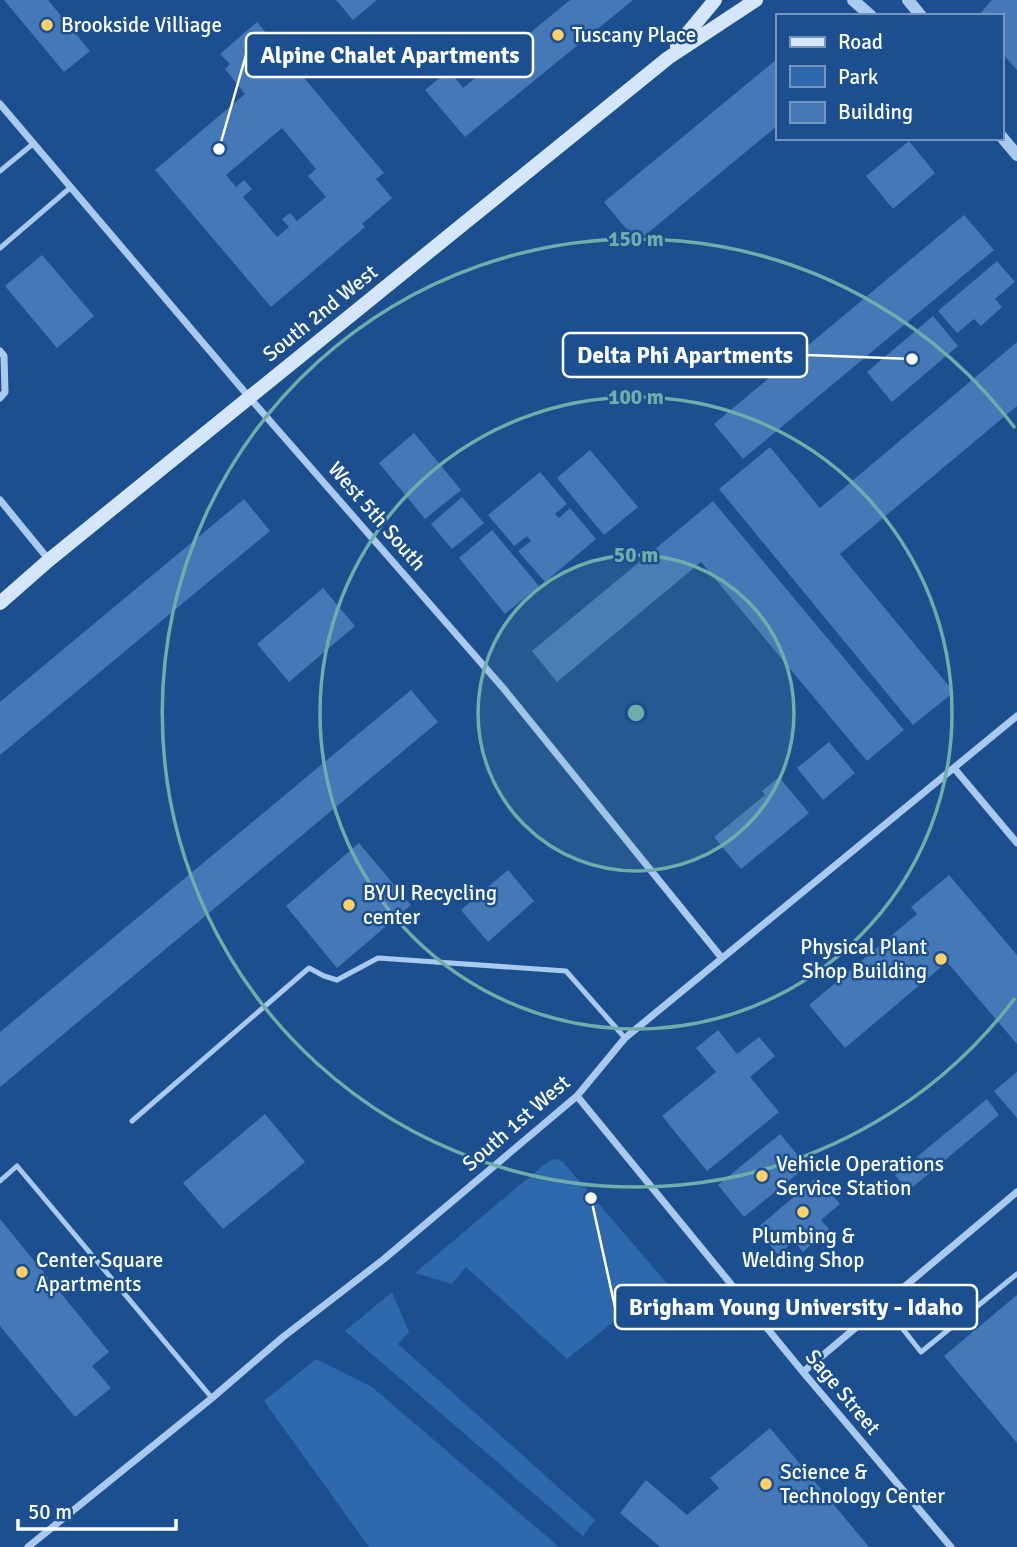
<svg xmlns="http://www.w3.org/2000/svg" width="1017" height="1547" font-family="Signika,sans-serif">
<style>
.green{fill:#2e69ad}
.building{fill:#4478b7;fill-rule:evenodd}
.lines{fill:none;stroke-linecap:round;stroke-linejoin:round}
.service{stroke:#a9c9ee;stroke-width:5}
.minor{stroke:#a9c9ee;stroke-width:7}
.tertiary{stroke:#a9c9ee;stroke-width:12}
.secondary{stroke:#d6e6fa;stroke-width:14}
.ring{fill:none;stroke:#6fada8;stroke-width:3.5}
.poi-dot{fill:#ffd166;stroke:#1b4f8f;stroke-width:2.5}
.labels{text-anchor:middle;stroke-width:5;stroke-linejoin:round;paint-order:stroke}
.poi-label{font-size:21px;fill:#fff;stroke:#1b4f8f;text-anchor:start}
.street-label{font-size:21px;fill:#fff;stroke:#1b4f8f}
.centre{fill:#6fada8;stroke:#1b4f8f;stroke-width:3.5}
.ring-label{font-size:21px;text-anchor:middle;font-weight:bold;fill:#6fada8;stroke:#1b4f8f;stroke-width:5;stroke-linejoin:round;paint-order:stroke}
.leader{fill:none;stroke:#fff;stroke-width:2.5}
.callout-dot{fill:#fff;stroke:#1b4f8f;stroke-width:2.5}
.callout{fill:#1b4f8f;stroke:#fff;stroke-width:2.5}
.callout-label{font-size:23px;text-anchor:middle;font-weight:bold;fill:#fff}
</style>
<rect width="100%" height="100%" fill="#1b4f8f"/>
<path class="green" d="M558 1159 563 1162 683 1302 652 1308 643 1298 567 1359 466 1267 452 1284 415 1273 545 1164 552 1160Z
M392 1292 409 1332 398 1344 595 1520 583 1536 345 1331Z
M316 1359 372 1387 559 1547H369L264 1401Z"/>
<path class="building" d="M4 0H48L90 51 64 72Z
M336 0H377L353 20Z
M570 0H633L465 137 425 90 449 70 463 88Z
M992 0H1017V70L1003 54 1001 55V16H978Z
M257 22 384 173 376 179 392 198 362 224 365 227 271 307 155 170 245 94 225 69 230 64 220 54ZM282 128 316 169 308 176 326 197 297 221 290 213 282 219 289 227 277 237 243 197 252 189 244 180 236 187 226 175Z
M777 59V126L637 242 604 202Z
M909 141 935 173 893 209 866 176Z
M964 215 994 250 743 459 714 424Z
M42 255 94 316 57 348 5 286Z
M997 261 1015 282 995 299 1002 307 981 326 974 319 957 333 938 311Z
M933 316 958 346 892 402 867 372Z
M1017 342V406L840 554 954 692 913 725 719 489 770 447 820 508Z
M414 433 461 490 425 519 379 463Z
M590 450 638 507 604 535 557 478Z
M540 472 567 504 555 514 559 518 570 508 596 539 545 582 518 551 531 541 527 536 514 546 488 515Z
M462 497 484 523 452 549 431 524Z
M244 499 270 531 0 755V702Z
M713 501 904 730 867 761 701 562 557 682 532 651Z
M492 530 539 586 505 614 459 558Z
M323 588 355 626 289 682 257 644Z
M411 690 438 722 0 1087V1032Z
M829 742 855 773 823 800 797 768Z
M779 777 809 813 741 869 714 837 765 795 762 791Z
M359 843 411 905 337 968 286 906Z
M508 870 534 901 488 942 461 910Z
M949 875 1017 955V1044L947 962 845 1048 809 1005 917 914 911 907Z
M718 1030 737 1054 759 1037 775 1056 750 1077 779 1112 707 1171 662 1116 716 1072 696 1048Z
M1017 1072V1118L994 1091Z
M987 1099 999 1115 908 1191 895 1175Z
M265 1114 305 1162 223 1229 183 1183Z
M780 1134 807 1166 744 1217 718 1185Z
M817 1177 840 1204 821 1220 829 1229 803 1252 794 1241 778 1255 756 1229Z
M0 1219 109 1352 92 1366 111 1388 75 1417 0 1326Z
M1017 1295V1443L944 1356Z
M770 1428 869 1547H660L620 1513 646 1480 687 1515 719 1488 710 1478Z"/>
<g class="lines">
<path class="service" d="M0 171 34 143
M0 248 71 187
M132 1121 309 968 324 976 337 980 378 958 566 971 625 1038
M0 1181 17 1166 212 1398
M883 1304 921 1352 1017 1274"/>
<path class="minor" d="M0 104 249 397 504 689 721 957
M0 351 4 356 5 392 0 398
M0 500 49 560
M954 768 1017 843
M577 1096 803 1372 951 1547
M803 1372 1017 1192
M28 1547 212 1398 283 1337 384 1259 577 1096 625 1038 1017 716"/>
<path class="tertiary" d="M853 0 871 16
M908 0 921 16
M1001 136 1017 155"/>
<path class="secondary" d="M677 46 715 0
M0 603 49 560 668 58 756 0"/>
</g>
<circle cx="636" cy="713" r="158" fill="#6fada8" fill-opacity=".12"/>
<g class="ring">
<circle cx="636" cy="713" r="158"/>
<circle cx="636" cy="713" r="316"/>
<path d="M1015 998A474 474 0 1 1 1015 428"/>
</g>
<g class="poi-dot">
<circle cx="47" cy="25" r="7"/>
<circle cx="558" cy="35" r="7"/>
<circle cx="349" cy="905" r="7"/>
<circle cx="941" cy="959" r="7"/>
<circle cx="762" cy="1176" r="7"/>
<circle cx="803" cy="1212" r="7"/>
<circle cx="22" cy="1272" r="7"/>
<circle cx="766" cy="1484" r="7"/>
</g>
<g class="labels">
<g class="poi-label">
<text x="61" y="32">Brookside Villiage</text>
<text x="572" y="42">Tuscany Place</text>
<text x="363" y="900">BYUI Recycling<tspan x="363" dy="24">center</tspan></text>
<text x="927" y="954" text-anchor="end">Physical Plant<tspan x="927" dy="24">Shop Building</tspan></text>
<text x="776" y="1171">Vehicle Operations<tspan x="776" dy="24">Service Station</tspan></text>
<text x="803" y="1243" text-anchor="middle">Plumbing &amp;<tspan x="803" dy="24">Welding Shop</tspan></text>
<text x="36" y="1267">Center Square<tspan x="36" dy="24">Apartments</tspan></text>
<text x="780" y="1479">Science &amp;<tspan x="780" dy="24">Technology Center</tspan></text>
</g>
<g class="street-label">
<text transform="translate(320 313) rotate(-39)" y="7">South 2nd West</text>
<text transform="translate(377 516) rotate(49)" y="7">West 5th South</text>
<text transform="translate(516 1123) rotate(-41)" y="7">South 1st West</text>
<text transform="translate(843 1392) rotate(50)" y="7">Sage Street</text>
</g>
</g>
<circle cx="636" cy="713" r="10" class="centre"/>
<g class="ring-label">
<text x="636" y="246">150 m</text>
<text x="636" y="404">100 m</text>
<text x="636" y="562">50 m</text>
</g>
<path class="leader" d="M219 149L246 55M912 359L807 355M591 1198L615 1307"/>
<g class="callout-dot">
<circle cx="219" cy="149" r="7"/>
<circle cx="912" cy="359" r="7"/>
<circle cx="591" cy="1198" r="7"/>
</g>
<g class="callout">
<rect x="246" y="33" width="287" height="44" rx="7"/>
<rect x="563" y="333" width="244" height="44" rx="7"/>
<rect x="615" y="1285" width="362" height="44" rx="7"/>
</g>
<g class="callout-label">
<text x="390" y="63">Alpine Chalet Apartments</text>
<text x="685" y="363">Delta Phi Apartments</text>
<text x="796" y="1315">Brigham Young University - Idaho</text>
</g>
<rect x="776" y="14" width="228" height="126" fill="#1b4f8f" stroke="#7695bc" stroke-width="2"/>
<rect x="790" y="37" width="35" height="10" fill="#d6e6fa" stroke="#7695bc" stroke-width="2"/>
<text x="838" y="49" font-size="21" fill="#ffffff">Road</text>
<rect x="790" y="66" width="35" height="21" fill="#2e69ad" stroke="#7695bc" stroke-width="2"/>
<text x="838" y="84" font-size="21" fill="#ffffff">Park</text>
<rect x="790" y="102" width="35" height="21" fill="#4478b7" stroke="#7695bc" stroke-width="2"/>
<text x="838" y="119" font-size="21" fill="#ffffff">Building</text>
<path d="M18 1519v10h158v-10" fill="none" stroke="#ffffff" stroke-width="3.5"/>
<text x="28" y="1519" font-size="21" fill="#ffffff" stroke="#1b4f8f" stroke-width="5" paint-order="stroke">50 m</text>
</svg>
